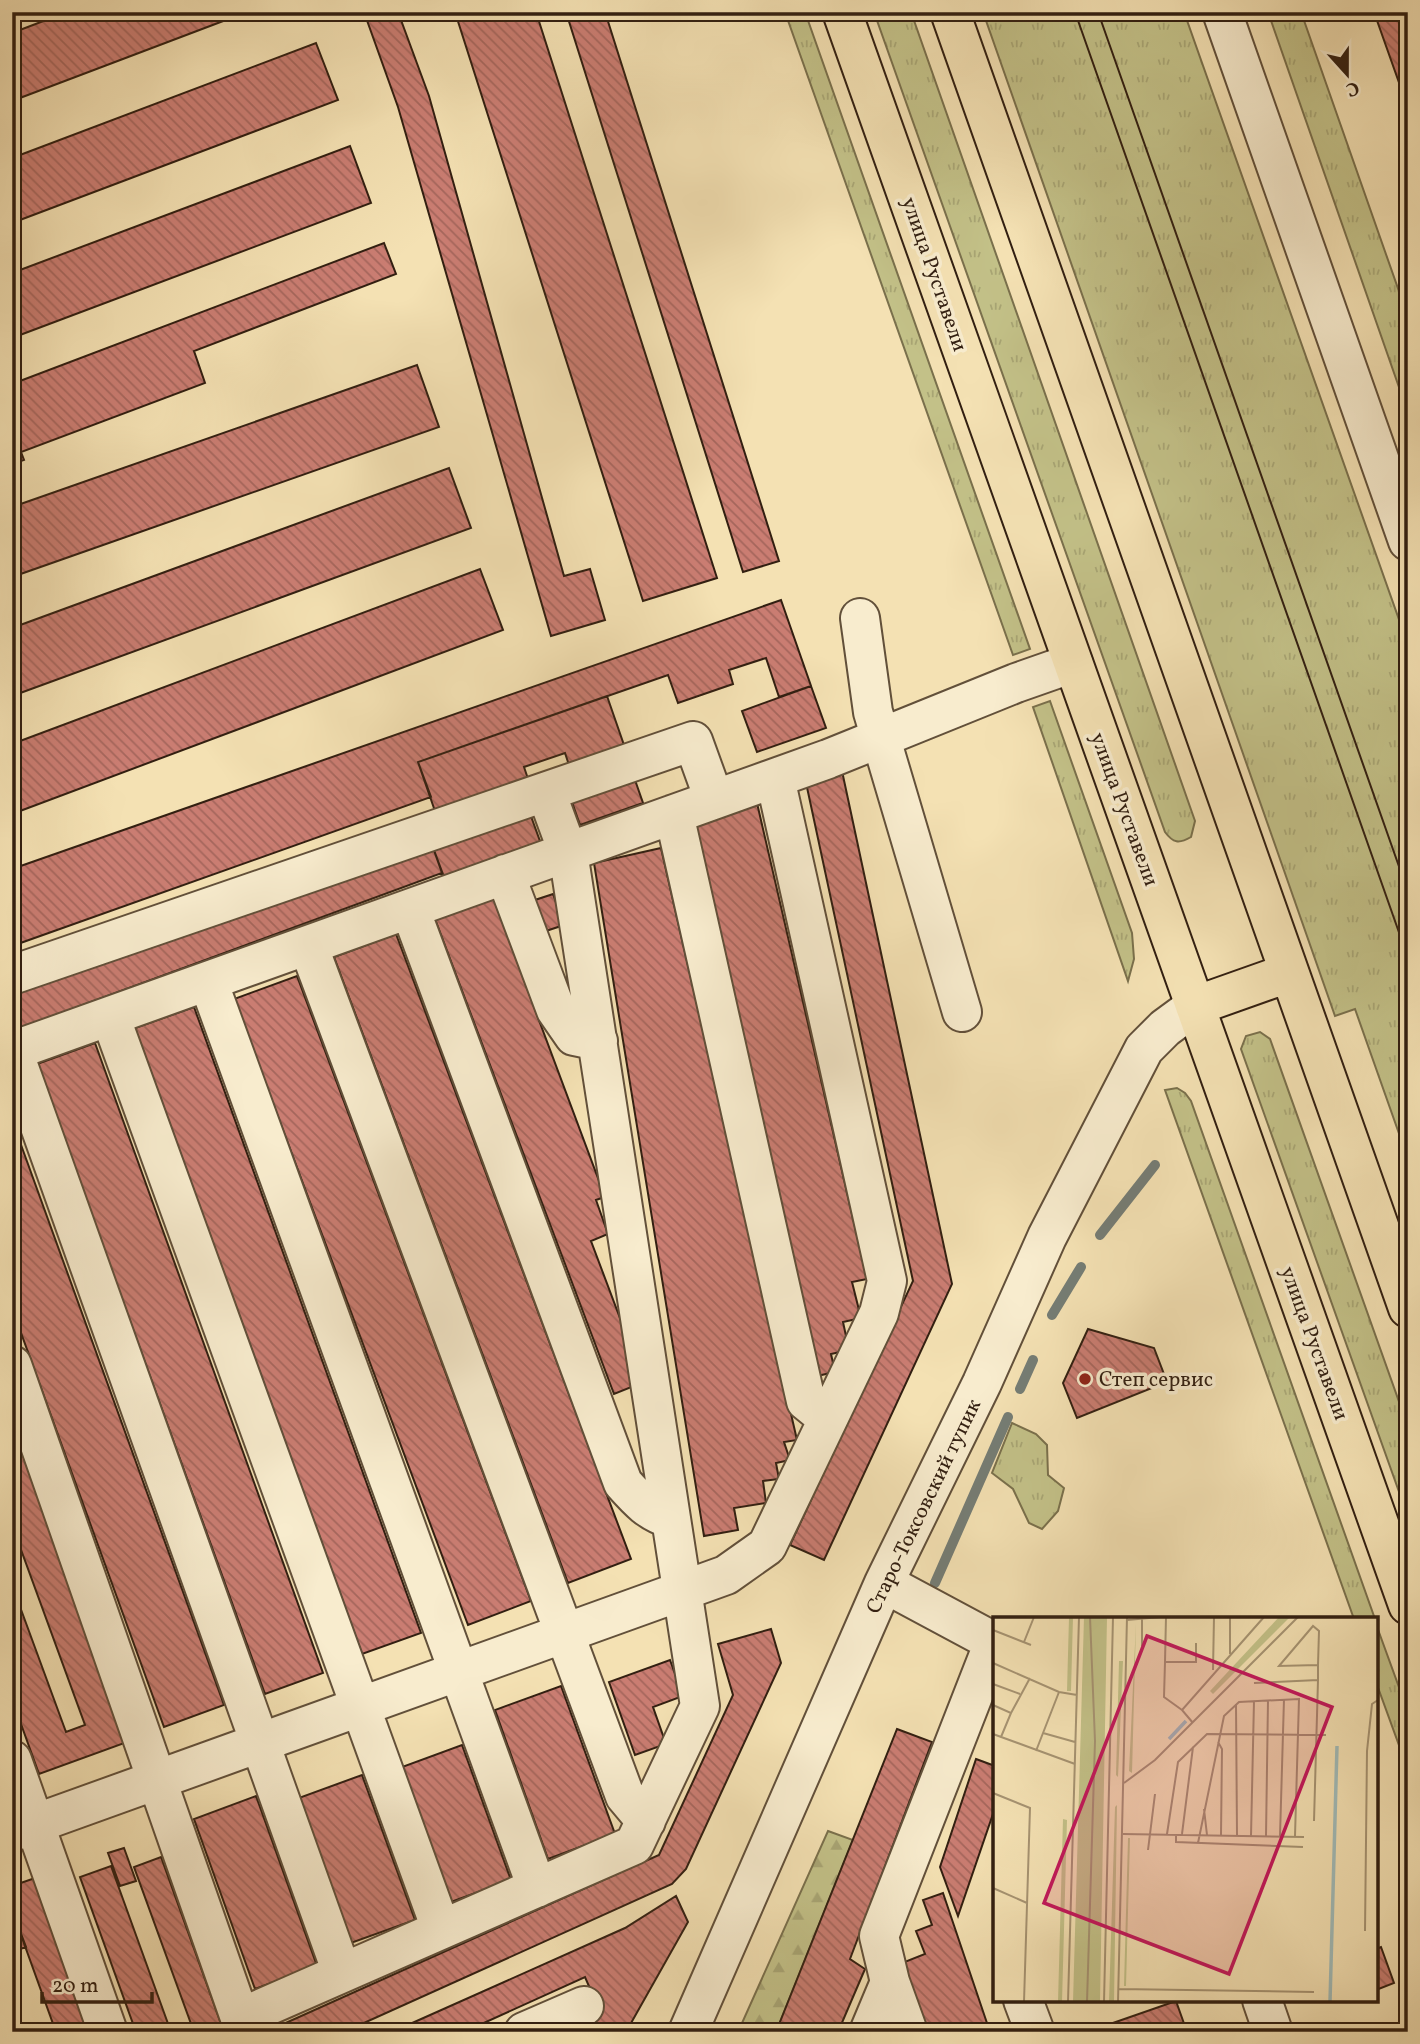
<svg xmlns="http://www.w3.org/2000/svg" width="1420" height="2044" font-family="Vollkorn,serif">
<style>
.grass{fill:url(#grass-tufts);stroke:#7a704c;stroke-width:2}
.forest{fill:url(#forest-firs);stroke:#7a704c;stroke-width:2}
.lines{fill:none;stroke-linecap:round;stroke-linejoin:round}
.stream{stroke:#757d75;stroke-width:10}
.building{fill:url(#building-back-hatch);stroke:#321f11;stroke-width:2}
.minor-casing{stroke:#62503a;stroke-width:42}
.major-casing{stroke:#321f11;stroke-width:42}
.minor{stroke:#f8ecce;stroke-width:38}
.major{stroke:#f4e1b3;stroke-width:38}
.tram{stroke:#321f11;stroke-width:2}
.poi-dot{fill:#8f2418;stroke:#f8ecce;stroke-width:2.5}
.labels{text-anchor:middle;stroke-width:7;stroke-linejoin:round;paint-order:stroke}
.street-label{font-size:21px;fill:#321f11;stroke:#f8ecce}
.poi-label{font-size:21px;fill:#321f11;stroke:#f8ecce;text-anchor:start}
.inset-river{fill:none;stroke:#a1bbb8;stroke-width:3.5}
.inset-road{fill:none;stroke:#a69372;stroke-width:2}
.view{fill:#c2185b;fill-opacity:0.15;stroke:#c2185b;stroke-width:3.5}
.inset-edge{fill:none;stroke:#321f11;stroke-width:3.5}
</style>
<defs>
<pattern id="grass-tufts" width="24" height="20" patternUnits="userSpaceOnUse" patternTransform="scale(1.75)"><rect width="24" height="20" fill="#c3c188"/><path d="M3 7l-1-3M5 7V3M7 7l1-3M15 17l-1-3M17 17v-4M19 17l1-3" fill="none" stroke="#a8a574"/></pattern>
<pattern id="forest-firs" width="22" height="20" patternUnits="userSpaceOnUse" patternTransform="scale(1.75)"><rect width="22" height="20" fill="#c3c188"/><path d="M5 1l3.5 6h-7zM16 11l3.5 6h-7z" fill="#a8a574"/></pattern>
<pattern id="building-back-hatch" width="6" height="6" patternUnits="userSpaceOnUse" patternTransform="scale(1.75)"><rect width="6" height="6" fill="#ca7d72"/><path d="M-1 5l2 2M0 0l6 6M5-1l2 2" fill="none" stroke="#a5665c"/></pattern>
</defs>
<rect width="100%" height="100%" fill="#f4e1b3"/>
<filter id="stains"><feTurbulence type="fractalNoise" baseFrequency=".00286" numOctaves="4"/><feColorMatrix values="0 0 0 0 .2 0 0 0 0 .09 0 0 0 0 .02 0 0 0 .5 -.17"/></filter>
<radialGradient id="worn" r=".72"><stop offset=".6" stop-color="#630" stop-opacity="0"/><stop offset="1" stop-color="#630" stop-opacity=".3"/></radialGradient>
<path class="grass" d="M785 12H805L1030 649 1013 655Z
M874 12H911L1195 821 1191 837C1179 844 1173 843 1165 832Z
M983 12H1184L1408 645V1159L1355 1009 1335 1016Z
M1268 12H1301L1408 317V413Z
M1050 701 1132 933 1134 959 1128 981 1033 707Z
M1260 1032 1270 1039 1408 1427V1517L1241 1049 1246 1036Z
M1177 1088 1185 1093 1191 1101 1375 1619H1354L1165 1090Z
M1012 1423 1036 1434 1047 1445 1048 1475 1064 1488 1058 1511 1042 1529 1029 1523 1013 1489 992 1473Z
M1376 1624 1408 1712V1770L1376 1682Z"/>
<path class="forest" d="M828 1831 853 1840 776 2032H738Z"/>
<g class="lines">
<path class="stream" d="M1100 1235 1155 1165
M1052 1315 1081 1267
M1020 1389 1033 1360
M935 1583 1008 1417"/>
</g>
<path class="building" d="M67 12H247L12 101V33Z
M364 12H398L429 96 564 576 590 569 605 620 551 636 398 107Z
M455 12H536L717 578 643 601Z
M566 12H605L779 561 743 572Z
M1374 12H1408V108Z
M316 43 338 100 12 223V158Z
M350 146 371 203 12 338V273Z
M384 243 396 274 194 351 205 383 21 452 24 460 12 464V384Z
M417 365 439 427 12 577V507Z
M449 468 471 528 12 696V628Z
M480 569 503 630 12 814V744Z
M781 600 811 686 779 697 766 658 729 670 733 684 678 703 668 675 418 762 431 797 12 946V869Z
M811 686 826 728 757 752 742 711Z
M607 696 625 748 570 768 565 753 524 767 529 782 436 814 418 762Z
M842 771 952 1284 824 1560 790 1545 913 1281 805 778Z
M635 780 643 803 580 825 572 802Z
M757 803 867 1279 852 1282 861 1318 843 1322 849 1350 831 1354 835 1372 817 1376 689 818Z
M528 808 541 844 444 877 431 842Z
M431 842 442 873 12 1031V994Z
M661 848 797 1440 784 1442 790 1460 776 1463 779 1479 763 1481 766 1503 734 1508 738 1530 704 1536 594 863Z
M553 894 564 925 546 931 535 900Z
M493 897 605 1197 596 1200 608 1234 591 1241 644 1382 614 1394 435 919Z
M396 934 631 1559 568 1583 334 957Z
M297 976 531 1601 468 1625 234 999Z
M194 1007 421 1633 362 1654 135 1028Z
M95 1043 323 1673 265 1694 37 1064Z
M12 1120 224 1705 164 1727 12 1308Z
M1088 1329 1154 1348 1167 1382 1077 1418 1063 1383Z
M12 1416 130 1741 39 1774 12 1699V1585L66 1732 85 1725 12 1525Z
M771 1629 781 1663 686 1869 672 1884 344 2032H271L270 2030 659 1855 733 1695 718 1644Z
M670 1660 683 1696 653 1707 666 1744 635 1755 609 1682Z
M561 1686 615 1834 548 1859 495 1710Z
M897 1729 932 1742 850 1959 865 1969 838 2032H776Z
M462 1745 511 1880 451 1902 402 1767Z
M976 1759 995 1766V1808L958 1916 940 1867Z
M362 1775 415 1920 348 1944 296 1799Z
M256 1796 317 1966 255 1989 194 1819Z
M124 1848 136 1881 120 1886 108 1853Z
M161 1857 224 2032H194L134 1867Z
M111 1866 171 2032H136L80 1877Z
M35 1878 90 2032H56L12 1910V1886Z
M943 1893 990 2032H926L902 1963 925 1954 916 1931 932 1925 923 1900Z
M676 1896 688 1922 626 2032H561L601 2014 585 1977 464 2032H392L625 1928Z
M12 1910 26 1947 12 1952Z
M1381 1947 1394 1983 1376 1990V1949Z
M1176 2001 1187 2032H1087Z"/>
<g class="lines">
<defs>
<path id="minor" d="M1222 12 1408 541
M860 618 873 712 962 1012
M674 814 806 1401 828 1419
M505 874 556 1010 574 1036 598 1041
M410 909 623 1483C639 1501 649 1512 671 1519
M308 945 625 1796 646 1821
M12 975 693 741 714 799
M208 981 537 1888
M110 1016 441 1929
M12 1051 828 759 1016 683 1073 663
M13 1051 342 1973
M12 1365 240 2018 634 1845 700 1706 568 852 546 792
M12 1760 108 2032
M12 1832 726 1575 767 1546 879 1313 887 1281 775 778
M890 1982 908 2032
M1023 2000 1035 2032
M1262 2000 1273 2032
M524 2032 584 2006
M688 2032 884 1583 982 1383 1047 1237 1144 1049 1165 1028 1195 1006
M869 2032 890 1982 879 1936 994 1642 884 1583"/>
<path id="major" d="M842 12 1408 1605
M950 12 1408 1308
M1195 1006 1288 973"/>
</defs>
<use href="#minor" class="minor-casing"/>
<use href="#major" class="major-casing"/>
<use href="#minor" class="minor"/>
<use href="#major" class="major"/>
<path class="tram" d="M1075 12 1408 958
M1098 12 1408 892"/>
</g>
<circle class="poi-dot" cx="1085" cy="1379" r="7"/>
<g class="labels">
<g class="street-label">
<text transform="translate(935 274) rotate(71)" y="7">улица Руставели</text>
<text transform="translate(1125 809) rotate(70)" y="7">улица Руставели</text>
<text transform="translate(1315 1343) rotate(70)" y="7">улица Руставели</text>
<text transform="translate(923 1506) rotate(-64)" y="7">Старо-Токсовский тупик</text>
</g>
<g class="poi-label">
<text x="1099" y="1386">Степ сервис</text>
</g>
</g>
<g transform="translate(993 1617)">
<rect width="385" height="385" fill="#f4e1b3"/>
<path d="M76 0H80L78 74H74ZM91 0H114L107 385H80ZM143 6 139 156 136 154ZM126 44H130L125 160 123 158ZM124 188 121 385H116L122 190ZM70 202 74 203 69 385H65ZM135 221H137L133 369H131Z" fill="#c3c188"/>
<path d="M286 0H297L220 77 217 74Z" fill="#c3c188"/>
<path class="inset-river" d="M176 122 193 104M337 385 344 129"/>
<path class="inset-road" d="M173 0 172 45H203V26M134 3 167 0M0 13 38 28M31 25 41 0M149 29V0M237 37V0M172 45 171 80 189 93M0 46 66 75 84 78M220 53 221 0M261 66 325 63M0 67 27 77M243 87 244 218M0 88 18 96 8 120M18 96 37 61M200 106 189 93 271 0M50 116 82 125M0 117 82 147M225 125 229 132 228 218M43 134 66 75M131 166 162 143 305 0M0 176 37 191 31 385M211 192 214 218M321 204 325 63V48L326 14 320 9 286 49 325 48M130 217 311 220M174 217 185 145 214 117 333 118M183 217V225L310 230M189 217 200 130M258 219 261 84M273 219 275 83M287 219 291 82M205 226 231 99 246 85 306 82 302 219M155 233 162 177M0 271 34 286M372 314 374 134 379 87 385 83M126 372 321 375M75 385 86 0M94 385 102 124 97 0M111 385 120 0M125 385 134 0"/>
<path class="view" d="M154 19 339 90 236 357 51 286Z"/>
<rect width="385" height="385" class="inset-edge"/>
</g>
<rect width="1420" height="2044" fill="none" stroke="#f4e1b3" stroke-width="42"/>
<rect x="14" y="14" width="1392" height="2016" fill="none" stroke="#321f11" stroke-width="3.5"/>
<rect x="21" y="21" width="1378" height="2002" fill="none" stroke="#321f11" stroke-width="2"/>
<g transform="translate(1347 74) rotate(159)" stroke="#f8ecce" stroke-width="5" paint-order="stroke">
<path d="M0-5L12 26L0 18L-12 26Z" fill="#321f11"/>
<text y="-10" font-size="19" font-weight="bold" text-anchor="middle" fill="#321f11">С</text>
</g>
<path d="M42 1992v10h110v-10" fill="none" stroke="#321f11" stroke-width="3.5"/>
<text x="52" y="1992" font-size="21" fill="#321f11" stroke="#f8ecce" stroke-width="5" paint-order="stroke">20 m</text>
<rect width="100%" height="100%" filter="url(#stains)"/>
<rect width="100%" height="100%" fill="url(#worn)"/>
</svg>
